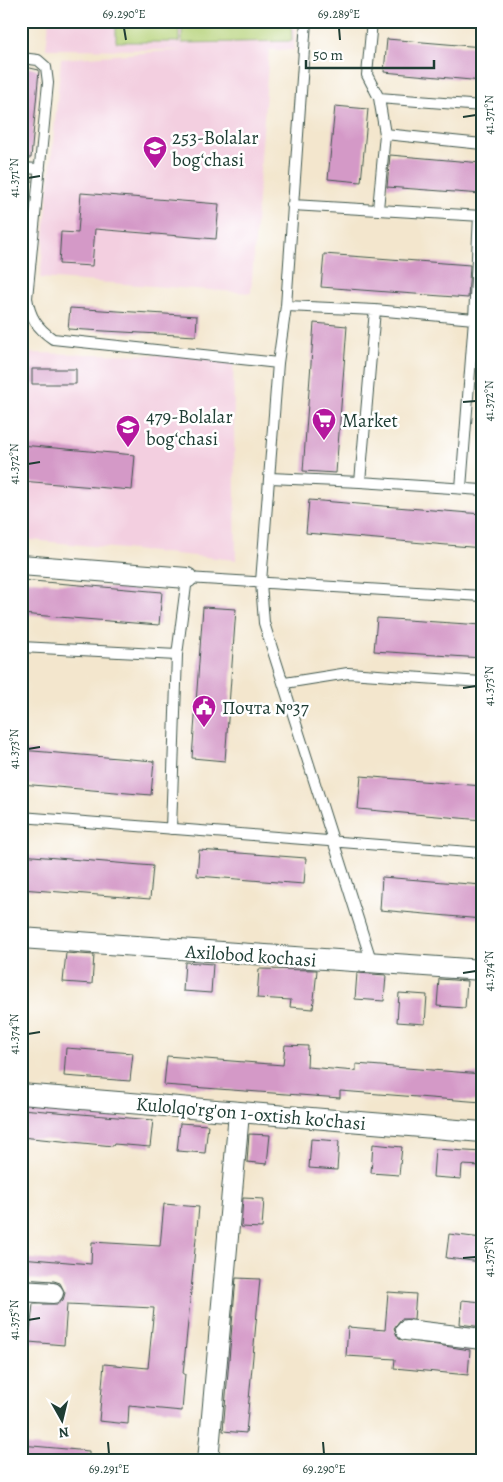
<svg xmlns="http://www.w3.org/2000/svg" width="503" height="1482" font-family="Alegreya,serif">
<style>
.built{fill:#f3cfe0}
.green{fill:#b5d278;stroke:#6a8856}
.building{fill:#d499c7}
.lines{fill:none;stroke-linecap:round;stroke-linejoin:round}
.lane-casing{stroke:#3f564b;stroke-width:12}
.street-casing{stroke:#3f564b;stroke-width:22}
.lane{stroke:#fff;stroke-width:10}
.street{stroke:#fff;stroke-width:20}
.ticks{fill:none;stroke:#1f3d34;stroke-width:2}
.labels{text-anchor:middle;stroke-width:5;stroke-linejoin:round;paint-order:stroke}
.poi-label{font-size:19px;fill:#1f3d34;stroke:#fff;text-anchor:start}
.street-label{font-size:19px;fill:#1f3d34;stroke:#fff}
.neatline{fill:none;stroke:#1f3d34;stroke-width:2}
.ticks-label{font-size:12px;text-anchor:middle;fill:#1f3d34}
</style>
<rect width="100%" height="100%" fill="#fff"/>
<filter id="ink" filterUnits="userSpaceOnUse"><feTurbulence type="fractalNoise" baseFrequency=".02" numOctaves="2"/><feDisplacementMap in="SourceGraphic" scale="10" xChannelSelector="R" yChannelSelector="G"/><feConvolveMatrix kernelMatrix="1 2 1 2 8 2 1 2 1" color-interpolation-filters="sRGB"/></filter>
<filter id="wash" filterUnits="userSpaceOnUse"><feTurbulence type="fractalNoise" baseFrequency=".0096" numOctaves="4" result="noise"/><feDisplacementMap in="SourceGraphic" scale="20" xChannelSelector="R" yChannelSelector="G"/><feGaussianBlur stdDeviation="1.12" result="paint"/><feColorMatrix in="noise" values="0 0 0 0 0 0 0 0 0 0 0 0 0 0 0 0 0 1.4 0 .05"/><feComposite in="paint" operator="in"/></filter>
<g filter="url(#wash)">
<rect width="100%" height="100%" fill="#f3e6cd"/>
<path class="built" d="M49 21H295L294 50H269L251 293 40 278 61 59 183 50 46 49Z
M21 353 233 356 236 560 21 539Z"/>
<path class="green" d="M116 21H179V42H116Z
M182 21H291L292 41 182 43Z"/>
<g id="blocks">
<path class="building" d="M387 39 482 47V81L384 72Z
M21 66 39 70 31 158H21Z
M335 106 368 109 361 182 328 179Z
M390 155 482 163V194L387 187Z
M81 193 219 204 216 239 95 229 92 266 59 264 61 232 78 233Z
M324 254 470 265 468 298 321 287Z
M70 308 197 316 196 336 68 329Z
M314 323 347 326 336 473 303 471Z
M32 369H76V384H32Z
M21 445 135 455 132 490 21 481Z
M309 500 482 514V548L306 533Z
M21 580 162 592 159 625 21 614Z
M203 607 236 609 225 761 192 758Z
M377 618 482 625V658L374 651Z
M21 750 154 761 151 795 21 784Z
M361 776 482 786V820L358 809Z
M199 850 306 858 304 884 197 876Z
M21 855 153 866 150 899 21 889Z
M382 877 482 885V919L380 910Z
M66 953 94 955 92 984 63 982Z
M185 962 213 964 211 993 183 991Z
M259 969 317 970 313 1009 290 1007 291 1000 257 998Z
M357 973 386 975 384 1001 355 999Z
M439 979 467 981 465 1008 437 1006Z
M399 993 427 995 425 1024 397 1022Z
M285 1045 308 1046 307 1067 356 1071V1064L482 1074V1102L340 1091V1098L164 1085 167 1056 283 1065Z
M66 1048 133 1053 130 1081 64 1076Z
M21 1109 153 1120 150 1147 114 1144 113 1146 21 1137Z
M180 1123 208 1125 205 1153 177 1151Z
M249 1134 270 1135 267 1164 247 1162Z
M311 1139 339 1141 337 1170 309 1168Z
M373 1144 402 1147 399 1175 371 1173Z
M435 1149 482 1152V1166L462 1165 461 1179 433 1177Z
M243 1198 264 1199 262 1228 241 1227Z
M164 1204 199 1207 183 1374H185L182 1411 129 1406 128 1424 99 1421 104 1364 148 1368 154 1308 67 1304 64 1345 29 1342 33 1304H58L63 1300 65 1293 60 1283 54 1281 21 1279V1258L91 1264 92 1242 160 1246Z
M449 1234 482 1238V1262L446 1258Z
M236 1278 260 1279 246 1433 223 1431Z
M388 1292 416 1294 414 1319H401L394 1328 399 1339 470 1350 468 1375 394 1368 395 1359 346 1356 348 1327 385 1330Z
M462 1300 482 1302V1327L460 1324Z
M21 1445 89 1451V1461H21Z"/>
</g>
</g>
<g filter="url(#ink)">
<use href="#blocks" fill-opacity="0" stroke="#3f564b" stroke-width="1"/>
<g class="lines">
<defs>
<path id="lane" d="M306 21 286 306 278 363 261 582 264 623 372 963
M372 21 367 75 379 98 385 134 378 209
M21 58 38 60 46 67 48 83 27 298
M379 98 482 106
M385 134 482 144
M21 168 40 169
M292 205 482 216
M21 298H27C30 317 37 328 53 339L278 363
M286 306 375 310 360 482 482 490
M375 310 474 319
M270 478 360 482
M461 488 474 319 479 215
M21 647 177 655
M285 683 348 673 482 682
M21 817 482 853
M171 829 177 655 187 578 482 596"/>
<path id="street" d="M21 565 187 578
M21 938 482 970
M21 1094 482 1132
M21 1291 53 1293
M406 1330 482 1339
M208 1461 239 1113"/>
</defs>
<use href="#lane" class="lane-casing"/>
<use href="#street" class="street-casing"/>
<use href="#lane" class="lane"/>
<use href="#street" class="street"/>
</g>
</g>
<path class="ticks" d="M124 28 126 40M339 28 340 40M463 117 476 115M28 178 40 176M463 402 476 401M28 464 40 462M463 688 476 686M28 749 40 747M463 973 476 971M28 1034 40 1032M463 1258 476 1257M28 1320 40 1318M108 1442 109 1454M323 1442 324 1454"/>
<defs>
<symbol id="school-pin" viewBox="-11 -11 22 30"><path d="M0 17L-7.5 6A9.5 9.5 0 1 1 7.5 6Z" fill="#b5179e" stroke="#fff"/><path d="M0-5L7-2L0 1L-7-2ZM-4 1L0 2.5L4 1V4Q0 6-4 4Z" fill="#fff"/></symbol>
<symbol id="supermarket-pin" viewBox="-11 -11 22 30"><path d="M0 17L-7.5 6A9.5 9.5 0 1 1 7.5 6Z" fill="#b5179e" stroke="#fff"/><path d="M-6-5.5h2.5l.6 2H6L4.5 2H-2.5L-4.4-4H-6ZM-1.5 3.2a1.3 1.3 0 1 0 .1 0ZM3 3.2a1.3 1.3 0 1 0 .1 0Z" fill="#fff"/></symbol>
<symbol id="civic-pin" viewBox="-11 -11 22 30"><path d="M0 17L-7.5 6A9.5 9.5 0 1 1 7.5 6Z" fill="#b5179e" stroke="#fff"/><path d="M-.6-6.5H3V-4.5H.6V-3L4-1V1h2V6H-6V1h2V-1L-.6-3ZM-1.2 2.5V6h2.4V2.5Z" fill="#fff"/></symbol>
</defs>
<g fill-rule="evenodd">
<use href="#school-pin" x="141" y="134" width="28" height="38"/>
<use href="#supermarket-pin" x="310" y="406" width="28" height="38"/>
<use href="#school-pin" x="114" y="413" width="28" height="38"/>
<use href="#civic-pin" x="190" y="693" width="28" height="38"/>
</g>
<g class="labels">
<g class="poi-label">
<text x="172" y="144">253-Bolalar<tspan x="172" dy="22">bogʻchasi</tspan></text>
<text x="146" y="423">479-Bolalar<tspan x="146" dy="22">bogʻchasi</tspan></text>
<text x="342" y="427">Market</text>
<text x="222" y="714">Почта №37</text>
</g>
<g class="street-label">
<text transform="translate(251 955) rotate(4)" y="7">Axilobod kochasi</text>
<text transform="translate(251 1113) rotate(5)" y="7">Kulolqo'rg'on 1-oxtish ko'chasi</text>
</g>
</g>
<rect width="503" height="1482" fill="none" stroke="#fff" stroke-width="55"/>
<g transform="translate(62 1420) rotate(172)" stroke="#ffffff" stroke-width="4" paint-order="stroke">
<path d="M0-4L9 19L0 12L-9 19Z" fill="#1f3d34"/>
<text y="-8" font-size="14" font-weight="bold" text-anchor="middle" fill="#1f3d34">N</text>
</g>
<path d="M306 60v8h128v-8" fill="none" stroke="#1f3d34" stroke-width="2.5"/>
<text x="313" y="60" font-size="15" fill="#1f3d34" stroke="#ffffff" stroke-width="4" paint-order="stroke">50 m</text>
<rect x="28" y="28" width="448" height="1426" class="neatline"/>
<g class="ticks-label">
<text x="124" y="18">69.290°E</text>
<text x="339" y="18">69.289°E</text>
<text transform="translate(489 115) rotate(-90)" y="4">41.371°N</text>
<text transform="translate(14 178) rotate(-90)" y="4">41.371°N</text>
<text transform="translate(489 401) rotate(-90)" y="4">41.372°N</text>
<text transform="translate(14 464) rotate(-90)" y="4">41.372°N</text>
<text transform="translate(489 686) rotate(-90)" y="4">41.373°N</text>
<text transform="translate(14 749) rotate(-90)" y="4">41.373°N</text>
<text transform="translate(489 971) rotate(-90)" y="4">41.374°N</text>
<text transform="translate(14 1034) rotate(-90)" y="4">41.374°N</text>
<text transform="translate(489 1257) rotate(-90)" y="4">41.375°N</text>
<text transform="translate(14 1320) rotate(-90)" y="4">41.375°N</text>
<text x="109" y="1473">69.291°E</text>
<text x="324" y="1473">69.290°E</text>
</g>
</svg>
